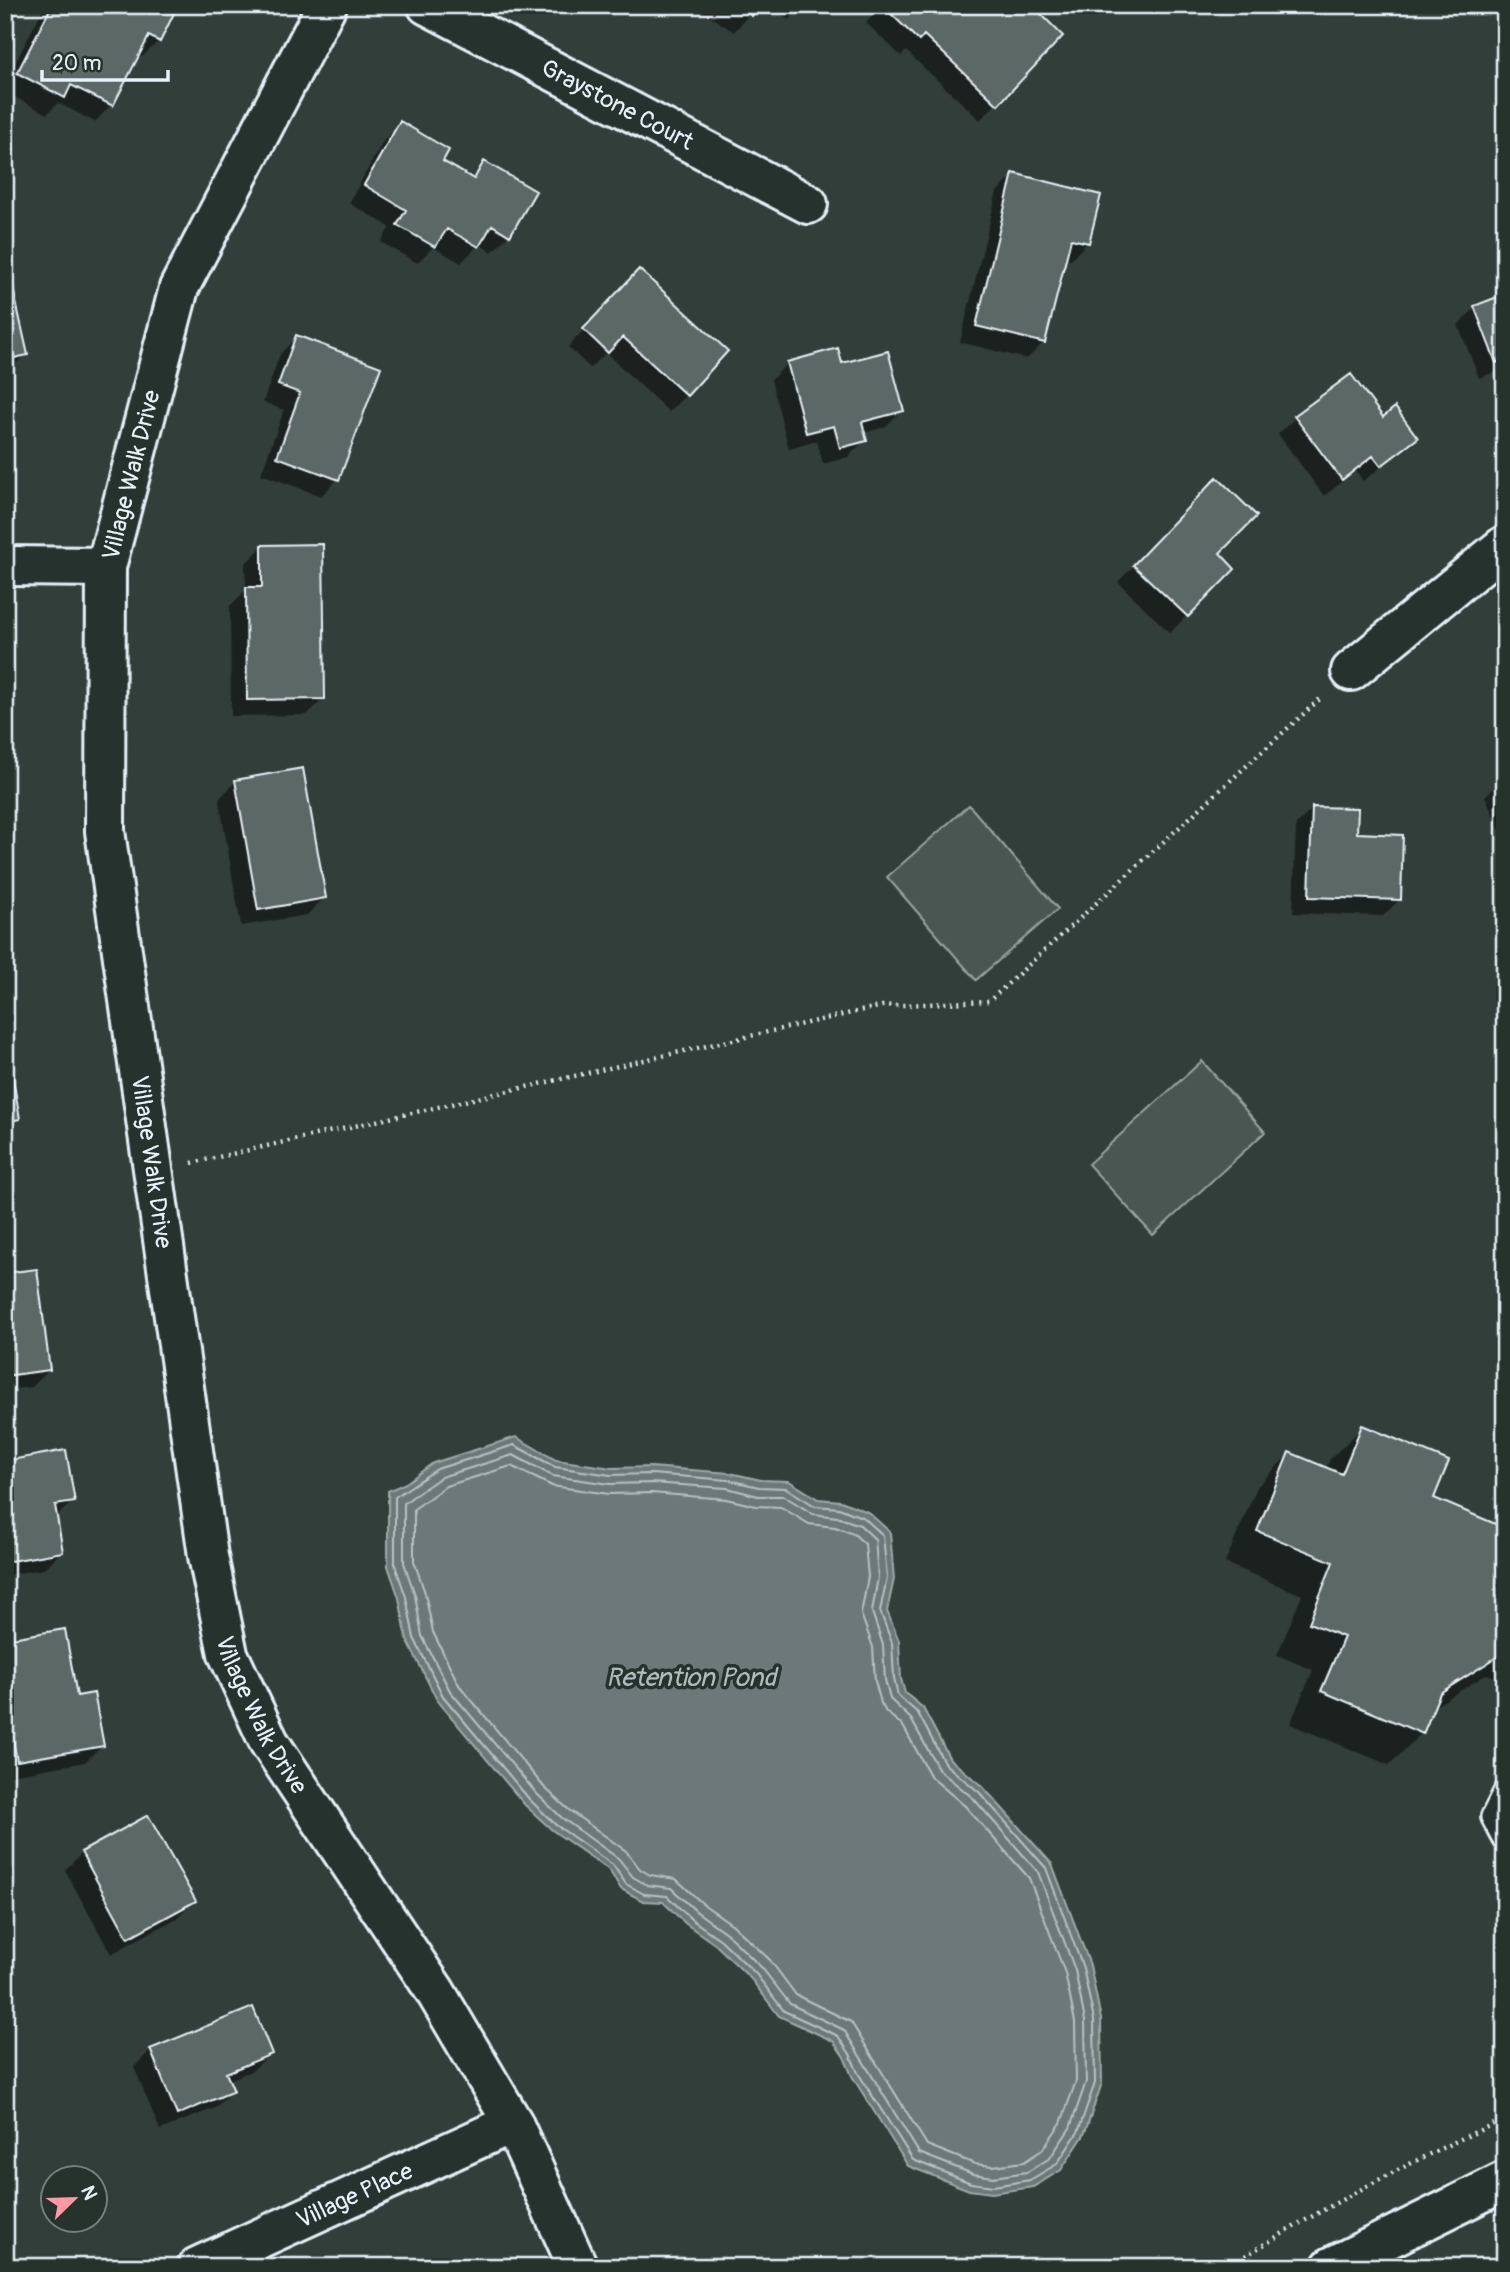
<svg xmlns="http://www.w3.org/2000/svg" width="1510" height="2272" font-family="Pangolin,sans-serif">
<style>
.green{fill:#495651;stroke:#98a4a4;stroke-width:2}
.water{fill:#6d7978;stroke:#9ea9ab;stroke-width:2}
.shadow{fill:#0007}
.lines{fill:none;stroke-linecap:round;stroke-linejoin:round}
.shore{stroke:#b7c1c5;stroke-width:2}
.building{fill:#5c6865;stroke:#e8f1f8;stroke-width:2}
.service-casing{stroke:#e8f1f8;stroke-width:28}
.minor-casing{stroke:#e8f1f8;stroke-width:44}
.secondary-casing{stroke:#e8f1f8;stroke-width:44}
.path{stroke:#e8f1f8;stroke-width:4.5;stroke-dasharray:2 5;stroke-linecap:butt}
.service{stroke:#26332d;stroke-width:23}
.minor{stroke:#26332d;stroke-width:38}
.secondary{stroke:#26332d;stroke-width:38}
.labels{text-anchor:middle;stroke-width:7;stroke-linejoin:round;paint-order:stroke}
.street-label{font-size:24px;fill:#e8f1f8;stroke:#26332d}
.water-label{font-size:26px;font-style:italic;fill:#b1bbbe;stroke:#26332d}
</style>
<rect width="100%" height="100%" fill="#323e39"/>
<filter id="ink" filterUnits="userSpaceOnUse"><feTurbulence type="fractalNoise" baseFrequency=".0143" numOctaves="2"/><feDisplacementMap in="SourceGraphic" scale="14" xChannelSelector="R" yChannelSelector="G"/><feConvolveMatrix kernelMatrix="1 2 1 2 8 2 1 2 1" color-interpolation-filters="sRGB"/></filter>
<g filter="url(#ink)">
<path class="green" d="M969 805 1058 909 976 980 887 877Z
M1202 1061 1265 1132 1153 1235 1088 1164Z"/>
<path class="water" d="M516 1437 556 1460 612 1468 651 1467 730 1473 761 1480 789 1481 818 1499 841 1501 868 1512 890 1532 894 1579 887 1611 899 1641 901 1679 905 1693 923 1708 950 1759 983 1787 1052 1864 1090 1965 1101 2019 1102 2083 1084 2135 1061 2170 1033 2187 992 2193 969 2190 908 2166 852 2076 844 2057 833 2041 779 2016 751 1979 716 1945 686 1924 663 1902 643 1901 621 1889 609 1870 552 1830 525 1805 437 1700 407 1640 399 1598 388 1566V1491L406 1483 433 1463Z"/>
<path class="shadow" d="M45 5H176L159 41 142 57 137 55 111 105 95 122 58 103 47 114 5 92V83Z
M700 5H757L734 32 698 8Z
M767 5H803L789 20Z
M883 5H1003L997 103 980 120 906 51 901 56 866 23Z
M401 124 441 161 470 179 485 164 509 235 492 252 479 244 461 263 433 247 417 263 381 242 390 227 349 203 384 140Z
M1014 175 1088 242 1071 259 1064 258 1044 342 1027 359 960 342 997 192Z
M5 287 26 355 5 372Z
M622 288 686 395 669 412 606 353 590 368 568 347Z
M1505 296V368L1479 378 1458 325 1475 308Z
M297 337 338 479 321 496 261 474 284 410 263 402 280 354Z
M788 363 841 365 902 410 885 427 863 433 865 440 848 457 823 464 817 441 789 449 771 380Z
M1350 376 1382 419 1416 437 1399 454 1363 481 1356 471 1324 496 1278 434 1295 418Z
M1201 496 1217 553 1232 569 1170 633 1118 582Z
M262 547 324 698 307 715 231 716 230 606 246 590 245 564Z
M1505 778V842L1485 796Z
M235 782 324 898 307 915 241 926 219 799Z
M1313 808 1355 835 1400 899 1383 916 1293 913 1296 825Z
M5 1069 18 1119 5 1132Z
M5 1275 49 1370 32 1387 5 1390Z
M1363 1427 1431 1499 1494 1525 1505 1498V1681L1487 1674 1431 1709 1422 1733 1389 1765 1290 1724 1313 1670 1277 1655 1302 1595 1225 1563 1257 1487 1289 1454 1326 1470 1330 1459Z
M5 1463 73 1501 55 1518 61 1552 44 1569 5 1575Z
M5 1641 76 1698 102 1745 85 1762 5 1776Z
M82 1853 193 1901 177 1918 111 1954 65 1870Z
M151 2050 270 2054 253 2070 227 2081 232 2091 215 2108 160 2130 134 2067Z"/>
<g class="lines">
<path class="shore" d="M514 1445 555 1467 611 1475 651 1474 729 1480 759 1487 786 1488 815 1506 839 1508 864 1518 883 1535 887 1578 880 1611 892 1643 894 1679 898 1696 918 1713 945 1764 979 1792 1046 1868 1083 1968 1094 2020 1095 2083 1078 2132 1057 2164 1030 2180 993 2186 971 2183 913 2160 858 2073 850 2054 838 2036 784 2011 756 1974 721 1940 691 1919 667 1896 644 1894 626 1884 613 1865 556 1825 530 1800 443 1696 414 1638 406 1597 395 1565V1497L437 1469Z
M513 1455 553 1476 610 1484 651 1483 727 1488 758 1496H784L813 1514 837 1517 860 1525 875 1539 878 1577 872 1612 883 1645 885 1680 890 1699 911 1719 939 1770 973 1798 1038 1872 1075 1970 1085 2021 1086 2082 1070 2128 1050 2158 1027 2172 993 2177 973 2174 919 2153 844 2030 790 2004 762 1968 726 1933 697 1912 671 1888 647 1885 633 1877 619 1859 562 1818 537 1794 450 1691 422 1636 415 1595 404 1563V1503L441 1477Z
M511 1466 552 1486 609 1494 651 1493 726 1499 756 1506 781 1507 809 1524 835 1527 854 1534 865 1544 868 1577 861 1614 873 1647 875 1681 881 1703 886 1712 903 1726 931 1777 965 1806 1029 1878 1065 1973 1075 2022 1076 2081 1061 2123 1042 2150 1024 2162 993 2166 975 2164 927 2145 851 2022 796 1995 770 1960 733 1925 703 1904 676 1879 650 1875 640 1869 626 1851 569 1810 544 1787 459 1685 433 1632 425 1593 414 1561V1509L446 1486Z"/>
</g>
<path class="building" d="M52 5H178L160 42 149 36 113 106 71 85 65 98 17 73Z
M736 5H759L752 16Z
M882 5H1006L1009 8 1012 5H1032L1063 36 998 105 924 35 919 41Z
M400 121 449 150 443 161 474 179 484 161 536 191 510 236 492 225 479 247 447 229 435 247 397 225 406 210 364 185Z
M1013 173 1101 195 1089 243 1071 239 1045 343 976 326Z
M639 269 728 351 687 396 623 337 608 353 583 329Z
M12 284 28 355 5 360V285Z
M1505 294V359L1496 363 1474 306Z
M296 335 381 367 339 480 277 457 300 393 278 385Z
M838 348 842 363 888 351 904 411 862 422 867 441 840 448 834 426 806 433 787 362Z
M1351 374 1383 417 1395 407 1418 438 1381 466 1373 456 1342 480 1294 416Z
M1217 477 1257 516 1220 553 1235 569 1188 617 1133 565Z
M323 544 325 699 247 700 246 587H262V545Z
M303 768 326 898 258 910 235 780Z
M1312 807 1358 808 1357 833 1403 835 1401 900 1309 897Z
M11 1067 20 1119 5 1122V1068Z
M37 1269 50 1370 5 1376V1273Z
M1362 1425 1449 1461 1434 1498 1505 1528V1652L1440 1693 1423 1734 1321 1691 1344 1637 1309 1623 1333 1562 1257 1531 1289 1452 1342 1474Z
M66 1450 75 1502 55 1505 63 1552 5 1562V1461Z
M65 1629 77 1696 94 1693 104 1746 17 1761 5 1697V1639Z
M148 1815 196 1901 128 1938 81 1852Z
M253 2007 272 2054 226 2073 234 2091 177 2115 150 2049Z"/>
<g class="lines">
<defs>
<path id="service" d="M1505 1793 1493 1817 1505 1839"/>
<g id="minor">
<path id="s1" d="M327 5 179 288 106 567 105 831 208 1556 228 1654 269 1742 435 1991 513 2123 578 2267"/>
<path id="s2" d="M427 5 808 204"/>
<path d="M5 566 106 567"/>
<path d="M1351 671 1505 545"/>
<path id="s3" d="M197 2267 513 2123"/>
</g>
<path id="secondary" d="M1331 2267 1505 2181"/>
</defs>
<use href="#service" class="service-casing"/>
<use href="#minor" class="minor-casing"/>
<use href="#secondary" class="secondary-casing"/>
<path class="path" d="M192 1163 882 1006 989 1001 1322 697
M1227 2267C1316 2212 1409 2161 1505 2119"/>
<use href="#service" class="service"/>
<use href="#minor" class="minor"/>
<use href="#secondary" class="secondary"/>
</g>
</g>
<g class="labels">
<g class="street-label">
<text dy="8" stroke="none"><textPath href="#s2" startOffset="215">Graystone Court</textPath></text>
<text transform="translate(131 475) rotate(-76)" y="8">Village Walk Drive</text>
<text dy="8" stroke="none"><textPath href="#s1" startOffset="1206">Village Walk Drive</textPath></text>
<text dy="8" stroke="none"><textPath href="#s1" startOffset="1773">Village Walk Drive</textPath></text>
<text dy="8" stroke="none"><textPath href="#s3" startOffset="173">Village Place</textPath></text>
</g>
<g class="water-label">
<text x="691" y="1686">Retention Pond</text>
</g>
</g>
<rect width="1510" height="2272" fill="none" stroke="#26332d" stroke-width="28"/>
<rect x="14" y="14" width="1482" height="2244" fill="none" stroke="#e8f1f8" stroke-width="2.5" filter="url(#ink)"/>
<g transform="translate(74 2199) rotate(67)"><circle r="33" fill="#26332d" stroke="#747f7e" stroke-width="2"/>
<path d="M0-5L12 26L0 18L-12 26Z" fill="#ff9aa2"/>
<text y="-10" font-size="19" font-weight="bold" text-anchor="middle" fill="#e8f1f8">N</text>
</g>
<path d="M42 70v10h126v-10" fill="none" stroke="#e8f1f8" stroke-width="3.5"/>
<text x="52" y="70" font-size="21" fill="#e8f1f8" stroke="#26332d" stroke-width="5" paint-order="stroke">20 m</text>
</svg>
